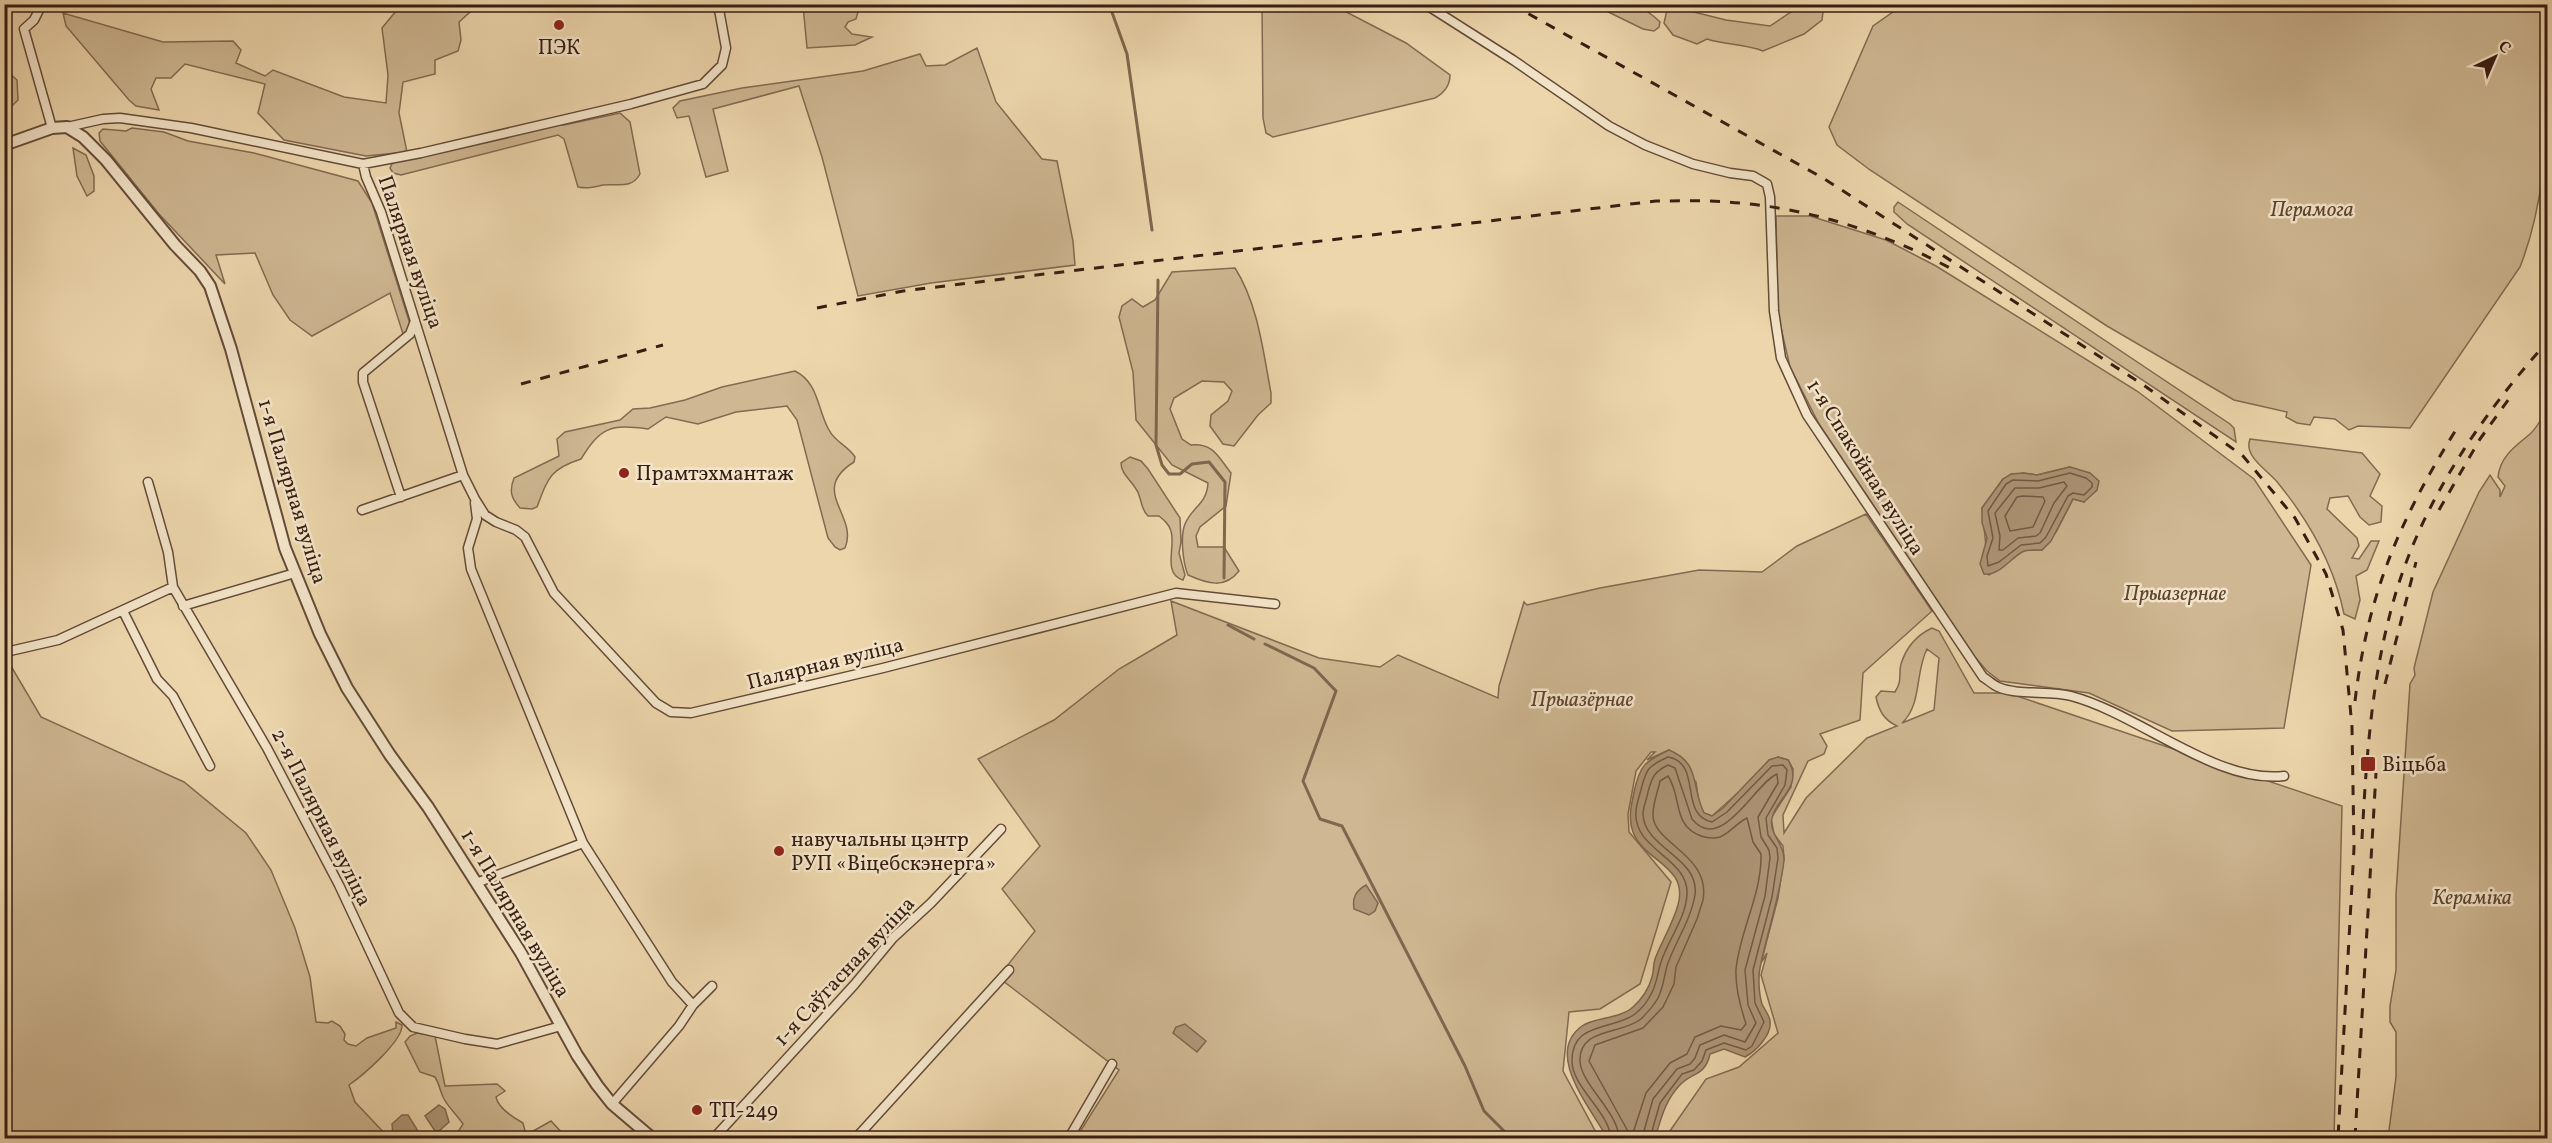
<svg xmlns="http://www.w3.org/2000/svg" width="2552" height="1143" font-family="Vollkorn,serif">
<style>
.green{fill:#ceb792;stroke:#826a52;stroke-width:1.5;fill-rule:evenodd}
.water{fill:#af9778;stroke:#7f664f;stroke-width:1.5}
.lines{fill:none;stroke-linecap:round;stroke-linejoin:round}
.shore{stroke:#735a45;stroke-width:1.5}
.stream{stroke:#7f664f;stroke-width:3}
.minor-casing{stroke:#644b38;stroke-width:11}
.tertiary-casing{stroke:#644b38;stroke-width:14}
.minor{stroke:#f3e4c9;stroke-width:8}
.tertiary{stroke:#f3e4c9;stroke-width:10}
.rail{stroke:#371d12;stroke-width:3;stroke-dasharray:10 10;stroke-linecap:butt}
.poi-dot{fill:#8f2418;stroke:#f3e4c9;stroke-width:2}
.labels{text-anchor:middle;stroke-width:5;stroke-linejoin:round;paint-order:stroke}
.poi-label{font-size:21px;fill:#371d12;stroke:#f3e4c9;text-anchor:start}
.park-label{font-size:21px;font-style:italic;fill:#5d4432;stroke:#f3e4c9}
.street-label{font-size:21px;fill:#371d12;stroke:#f3e4c9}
</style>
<rect width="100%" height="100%" fill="#edd6ac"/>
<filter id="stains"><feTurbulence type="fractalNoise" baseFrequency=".00333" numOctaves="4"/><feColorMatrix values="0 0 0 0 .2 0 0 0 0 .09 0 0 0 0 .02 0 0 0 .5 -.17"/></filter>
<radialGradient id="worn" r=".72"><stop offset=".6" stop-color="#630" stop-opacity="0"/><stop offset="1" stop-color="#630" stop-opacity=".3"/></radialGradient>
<path class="green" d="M401 5H478L459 22 461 40 458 51 435 60V74L403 82 399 113 407 152 366 156 284 140 258 113 265 84 185 64 171 78H156L151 89 159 110 136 106 129 100 66 26 63 13 163 42 233 41 241 50 236 63 265 76 273 70 344 97 386 103 388 75 382 28Z
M803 5H860L856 19 848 22 845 27 852 34 872 37 855 45 807 48Z
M1262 5H1333L1406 43 1450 75C1450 86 1444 93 1435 98L1273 137 1266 133 1263 118Z
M1594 5C1623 4 1638 0 1660 22L1659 27 1654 31 1643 29Z
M1897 5H2547C2548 91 2552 186 2520 267L2410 428 2358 426 2349 430 2335 419 2314 417 2310 425 2297 423 2286 417 2287 412 2234 400 2107 326 1870 170 1837 145 1829 127 1873 26 1900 7Z
M1814 6 1823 12 1822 20 1804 34 1763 51C1744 44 1726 45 1707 39L1697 44 1673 35 1664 23 1667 10 1682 9 1726 20 1770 26 1797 8Z
M977 48 996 102 1042 159 1057 161 1073 241 1075 265 931 283 858 296 822 157 799 86 713 109 728 171 706 177 689 116 677 118 673 108 680 101 742 88 863 71 920 54 926 66 945 65Z
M7 71 17 80 18 100 9 109 5 111V72Z
M620 113 630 122 640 174C631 190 617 183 603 185 593 187 589 189 578 187L564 139 558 135 401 175 393 173 390 168 393 162 555 125H564Z
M132 128 164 132 188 141 254 153 358 181 372 203 410 324 404 337 390 293 312 336 290 320 273 295 255 253 216 255 225 284 159 214 100 141 99 133 103 129 126 131Z
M73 148 86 155 94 176V191L87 196 77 176Z
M1898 202 2230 424 2234 428 2236 442 1907 224 1894 212V207Z
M1776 216H1810L1886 240 1936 266 2137 391 2254 479 2311 565 2284 728 2172 731 2089 693 2000 681 1987 671 1975 657 1819 424 1790 367 1778 315ZM2070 467 2084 502 2073 499 2056 532 2042 550H2024L1989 575 1982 508 2003 479 2023 473 2037 475Z
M1235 268C1258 304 1263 351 1271 393V403L1258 415 1234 446 1223 444 1210 426 1211 415 1228 401 1232 391 1224 382 1202 381 1174 398 1170 409 1182 439 1191 445C1214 443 1218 457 1231 473L1226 506 1200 527 1196 536 1198 547H1224L1239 571C1225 589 1208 584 1188 575 1183 563 1180 536 1185 524 1192 507 1207 504 1208 483L1172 465 1136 420 1133 372 1119 317 1122 306 1132 299 1143 307 1155 300 1172 272Z
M795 371C819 383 817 409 829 430 835 442 848 446 855 457L854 462C808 491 859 515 845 548L840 550 835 547 828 538 797 420 787 406 736 412 698 424 666 417 648 429C610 424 601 427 581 459 550 469 548 478 537 507L532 509 520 508C511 498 509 491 514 478L559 456 557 439 565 432 620 420 633 409 650 408 685 400 722 387Z
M2547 410V1138H2388L2396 1077V1032L2390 1022V1006L2396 970V894L2410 684 2415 675 2414 668 2433 592 2479 492 2490 475 2500 490V497L2505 486 2498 477C2500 456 2517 445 2530 434 2537 428 2542 417 2547 410Z
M2250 439 2362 453 2380 474 2370 496 2382 506 2381 522 2369 525 2360 517 2348 496 2330 498 2327 509 2357 538 2359 546 2352 558 2359 559 2371 541H2379L2367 570 2356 576 2360 600 2355 619 2344 614C2334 565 2309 521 2278 483 2269 471 2243 457 2250 439Z
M1130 457 1141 461 1148 469 1180 518 1181 542 1179 553 1185 575 1183 580C1162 574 1176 546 1171 531 1169 524 1164 520 1159 516H1148C1140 509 1142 497 1136 489 1131 480 1121 474 1121 463Z
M1866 514 1932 611 1863 673 1860 720 1820 734 1827 746 1824 754 1808 761 1783 815 1784 833 1806 798 1867 738 1897 726C1884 720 1879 711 1876 697L1881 691 1895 692C1903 679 1898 676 1901 664 1906 648 1917 635 1932 628L1939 631 1974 693H2008L2342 806 2334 1138H1665L1706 1079 1739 1067 1778 1033 1761 975 1767 953 1761 963 1778 898 1784 858 1783 846 1774 834 1771 818 1791 787 1793 769 1788 760 1778 757 1712 816 1704 813 1699 803 1696 782 1669 750 1647 760 1655 752H1651L1636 771 1628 814 1629 832 1671 882 1640 984 1600 1009 1569 1012 1563 1071 1599 1138H1076L1119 1070 998 977 1035 931 1002 889 1040 846 978 759 1054 720 1119 669 1177 635 1171 601 1319 658 1380 667 1398 655 1498 698 1499 686 1524 602 1527 605 1600 588 1699 570 1762 572 1797 546ZM1927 649 1939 658 1934 710 1902 723C1922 705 1915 672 1927 649Z
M4 660 8 661 41 717 184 782 246 833 271 870 295 928 310 977 316 1022 328 1023 332 1021 340 1026 345 1034 344 1040 348 1044 356 1046 367 1038 396 1028V1022L402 1025C403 1041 362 1076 349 1085L355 1102 389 1138H5Z
M417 1033 435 1036 445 1086 497 1084 505 1091 496 1097C498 1108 514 1118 523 1123L526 1135 551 1121 565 1136 564 1138H432V1135L446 1136 458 1132 463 1124C457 1115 449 1108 444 1099 440 1092 440 1085 435 1077L420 1072 405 1042 410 1036Z"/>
<path class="water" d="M2070 467 2090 473 2099 481 2097 490 2084 502 2073 499 2051 541 2042 550C2035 550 2027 549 2022 552 2010 559 1999 576 1984 574L1980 564 1987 538 1982 523V508L2003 479 2011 474 2023 473 2037 475Z
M1669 750C1701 763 1691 787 1704 813L1712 816 1723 808 1769 760 1778 757 1788 760C1804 786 1777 797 1772 818 1768 833 1785 844 1784 860 1780 897 1767 932 1760 968 1758 978 1759 995 1762 1004 1764 1009 1770 1016 1770 1021 1772 1035 1756 1051 1745 1057L1724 1049 1710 1054C1705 1077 1691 1072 1679 1086 1665 1101 1661 1119 1655 1138H1607C1592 1109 1543 1054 1582 1026 1595 1017 1620 1019 1633 1007 1642 999 1649 988 1652 977 1654 971 1653 965 1655 959 1662 941 1673 923 1678 905 1689 866 1644 862 1633 832 1628 819 1631 806 1634 792 1640 765 1644 762 1669 750Z
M1366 885 1378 903 1375 911 1369 915 1354 909C1352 897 1356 891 1366 885Z
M1185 1024 1206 1041 1197 1052 1173 1033 1176 1027Z
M439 1105 445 1109 449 1122 439 1131H435L425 1116Z
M402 1115H408L418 1131 416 1137 393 1134 392 1124Z"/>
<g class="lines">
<path class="shore" d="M2070 473 2086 478 2092 483V487L2084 495 2073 493 2068 496 2046 537 2040 543 2021 545 1999 562 1988 566 1987 556 1993 538 1988 511 2006 484 2013 480 2038 481Z
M2064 482 2067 486 2054 503 2040 533 2036 536 2018 538 2003 550H1999L2000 536 1995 513 2015 488H2039Z
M2023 496 2043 497 2045 501 2033 527 2010 531 2005 516 2017 497Z
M1668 776C1682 796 1672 826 1701 836 1707 838 1713 839 1720 837 1730 833 1738 822 1747 818L1753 842 1761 854C1762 894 1740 930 1736 969 1735 988 1740 1006 1746 1024L1741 1030 1721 1026 1695 1037 1687 1054 1670 1063 1646 1093 1633 1133 1630 1135 1589 1061 1595 1045 1643 1028 1663 1007 1674 984 1676 967 1697 919 1703 900C1711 854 1652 844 1653 814 1653 803 1658 791 1660 781Z
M1611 1138C1609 1112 1573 1088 1572 1062 1571 1021 1612 1031 1635 1014 1640 1010 1647 1002 1650 996 1657 985 1657 974 1661 962 1668 940 1686 918 1687 894 1689 858 1633 850 1636 812 1636 805 1639 797 1641 790 1646 769 1648 766 1668 757 1703 763 1678 815 1712 822L1727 812 1772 766 1783 765 1787 770 1785 785 1766 818 1768 835 1777 848 1778 858 1772 897 1753 970 1755 1003 1764 1022 1752 1046 1746 1050 1724 1043 1706 1050 1702 1061 1694 1070 1682 1074 1660 1103 1650 1138
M1619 1138C1618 1112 1582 1085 1580 1062 1578 1027 1622 1035 1641 1019 1647 1013 1654 1005 1658 998 1664 986 1664 975 1668 963 1676 941 1691 919 1695 895 1700 857 1644 849 1643 814 1643 807 1647 799 1648 792 1652 777 1654 772 1668 765L1675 768 1692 819C1721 855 1755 783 1777 774L1778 783 1758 817 1761 837 1769 850 1770 858 1765 896 1745 970 1748 1005 1756 1023 1745 1042 1724 1035 1700 1045 1695 1058 1690 1064 1677 1069 1653 1099 1642 1138"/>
<path class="stream" d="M1109 4 1127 54 1152 230
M1158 280 1156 445 1162 465 1169 474H1180L1192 464 1209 462 1225 482 1224 578
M1228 625 1254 639
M1265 644 1314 668 1336 691 1303 781 1320 819 1342 826 1465 1066 1484 1111 1511 1138"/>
<defs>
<path id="minor" d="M42 4 34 20 24 29 52 128
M1425 4 1513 60 1609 126 1645 145 1693 164 1730 173 1753 176 1767 184 1770 197 1774 311 1781 358 1807 415 1983 677C1988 680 1993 685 1998 687 2019 696 2049 690 2071 696 2139 714 2216 784 2284 776
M67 127 103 119 120 118 191 128 363 164 421 153 631 104 703 84 722 65 726 48 718 4
M363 164 366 177 381 212 463 475 475 499 485 515 496 522 516 530 525 537 554 593 656 703 671 712 691 713 883 668 1176 593 1275 604
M148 482 168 552 173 587 267 748 339 885 399 1013 413 1027 465 1039 497 1044 561 1026
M401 497 363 382V373L410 334 415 321
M475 503 477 519 468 548 471 569 583 843 672 982 693 1005
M362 510 463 475
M183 606 295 573
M123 611 157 679 173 696 210 766
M10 651 58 640 173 587
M476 883 583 843
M612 1104 679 1026 693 1005 712 986
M714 1138 854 985 893 938 931 903 1001 829
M856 1138 1009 970
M1069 1138 1112 1064"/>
<path id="tertiary" d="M4 145 52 128 67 127 83 137 106 160 175 245 200 271 210 286 231 349 285 548 320 634 347 688 390 755 428 807 521 953 577 1055 597 1085 612 1104 652 1138"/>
</defs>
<use href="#minor" class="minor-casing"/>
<use href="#tertiary" class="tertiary-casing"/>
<use href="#minor" class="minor"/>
<use href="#tertiary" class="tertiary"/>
<path class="rail" d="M1511 4 1823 178 2142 384 2243 456 2295 518 2326 574 2343 630 2352 727 2354 848 2338 1138
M817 308 903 291 1656 201C1679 201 1703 200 1726 202 1806 207 1878 230 1950 268
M521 384 663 345
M2439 510 2480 439 2511 396
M2385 684 2416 562
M2355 701C2368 591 2401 517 2459 425
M2362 839C2366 764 2371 686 2390 614 2416 510 2478 419 2548 341
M2355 1138 2376 773"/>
</g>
<g class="poi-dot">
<circle cx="559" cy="25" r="6"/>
<circle cx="624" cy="473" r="6"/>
<rect x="2360" y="756" width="16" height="16" rx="3"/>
<circle cx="779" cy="851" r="6"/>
<circle cx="697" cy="1110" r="6"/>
</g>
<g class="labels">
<g class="poi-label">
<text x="559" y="54" text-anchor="middle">ПЭК</text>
<text x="636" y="480">Прамтэхмантаж</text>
<text x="2382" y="771">Віцьба</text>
<text x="791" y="846">навучальны цэнтр<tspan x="791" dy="24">РУП «Віцебскэнерга»</tspan></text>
<text x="709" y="1117">ТП-249</text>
</g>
<g class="park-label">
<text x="2312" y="216">Перамога</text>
<text x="2175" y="600">Прыазернае</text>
<text x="1582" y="706">Прыазёрнае</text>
<text x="2472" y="904">Кераміка</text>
</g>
<g class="street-label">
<text transform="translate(411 252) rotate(71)" y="7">Палярная вуліца</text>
<text transform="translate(1866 467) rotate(58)" y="7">1-я Спакойная вуліца</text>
<text transform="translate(293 491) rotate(73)" y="7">1-я Палярная вуліца</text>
<text transform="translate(825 663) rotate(-14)" y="7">Палярная вуліца</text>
<text transform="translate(322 817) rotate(63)" y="7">2-я Палярная вуліца</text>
<text transform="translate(516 913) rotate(59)" y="7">1-я Палярная вуліца</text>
<text transform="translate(844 971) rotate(-47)" y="7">1-я Саўгасная вуліца</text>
</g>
</g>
<rect width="2552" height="1143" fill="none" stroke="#edd6ac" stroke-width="24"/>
<rect x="6" y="6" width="2540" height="1131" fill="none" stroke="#371d12" stroke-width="3"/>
<rect x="12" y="12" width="2528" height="1119" fill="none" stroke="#371d12" stroke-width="1.5"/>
<g transform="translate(2495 57) rotate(44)" stroke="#f3e4c9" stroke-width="4.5" paint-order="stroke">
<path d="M0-4.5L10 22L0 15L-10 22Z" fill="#371d12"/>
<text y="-9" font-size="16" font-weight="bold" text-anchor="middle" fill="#371d12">С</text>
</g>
<rect width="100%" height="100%" filter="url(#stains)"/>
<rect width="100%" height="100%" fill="url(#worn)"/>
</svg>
